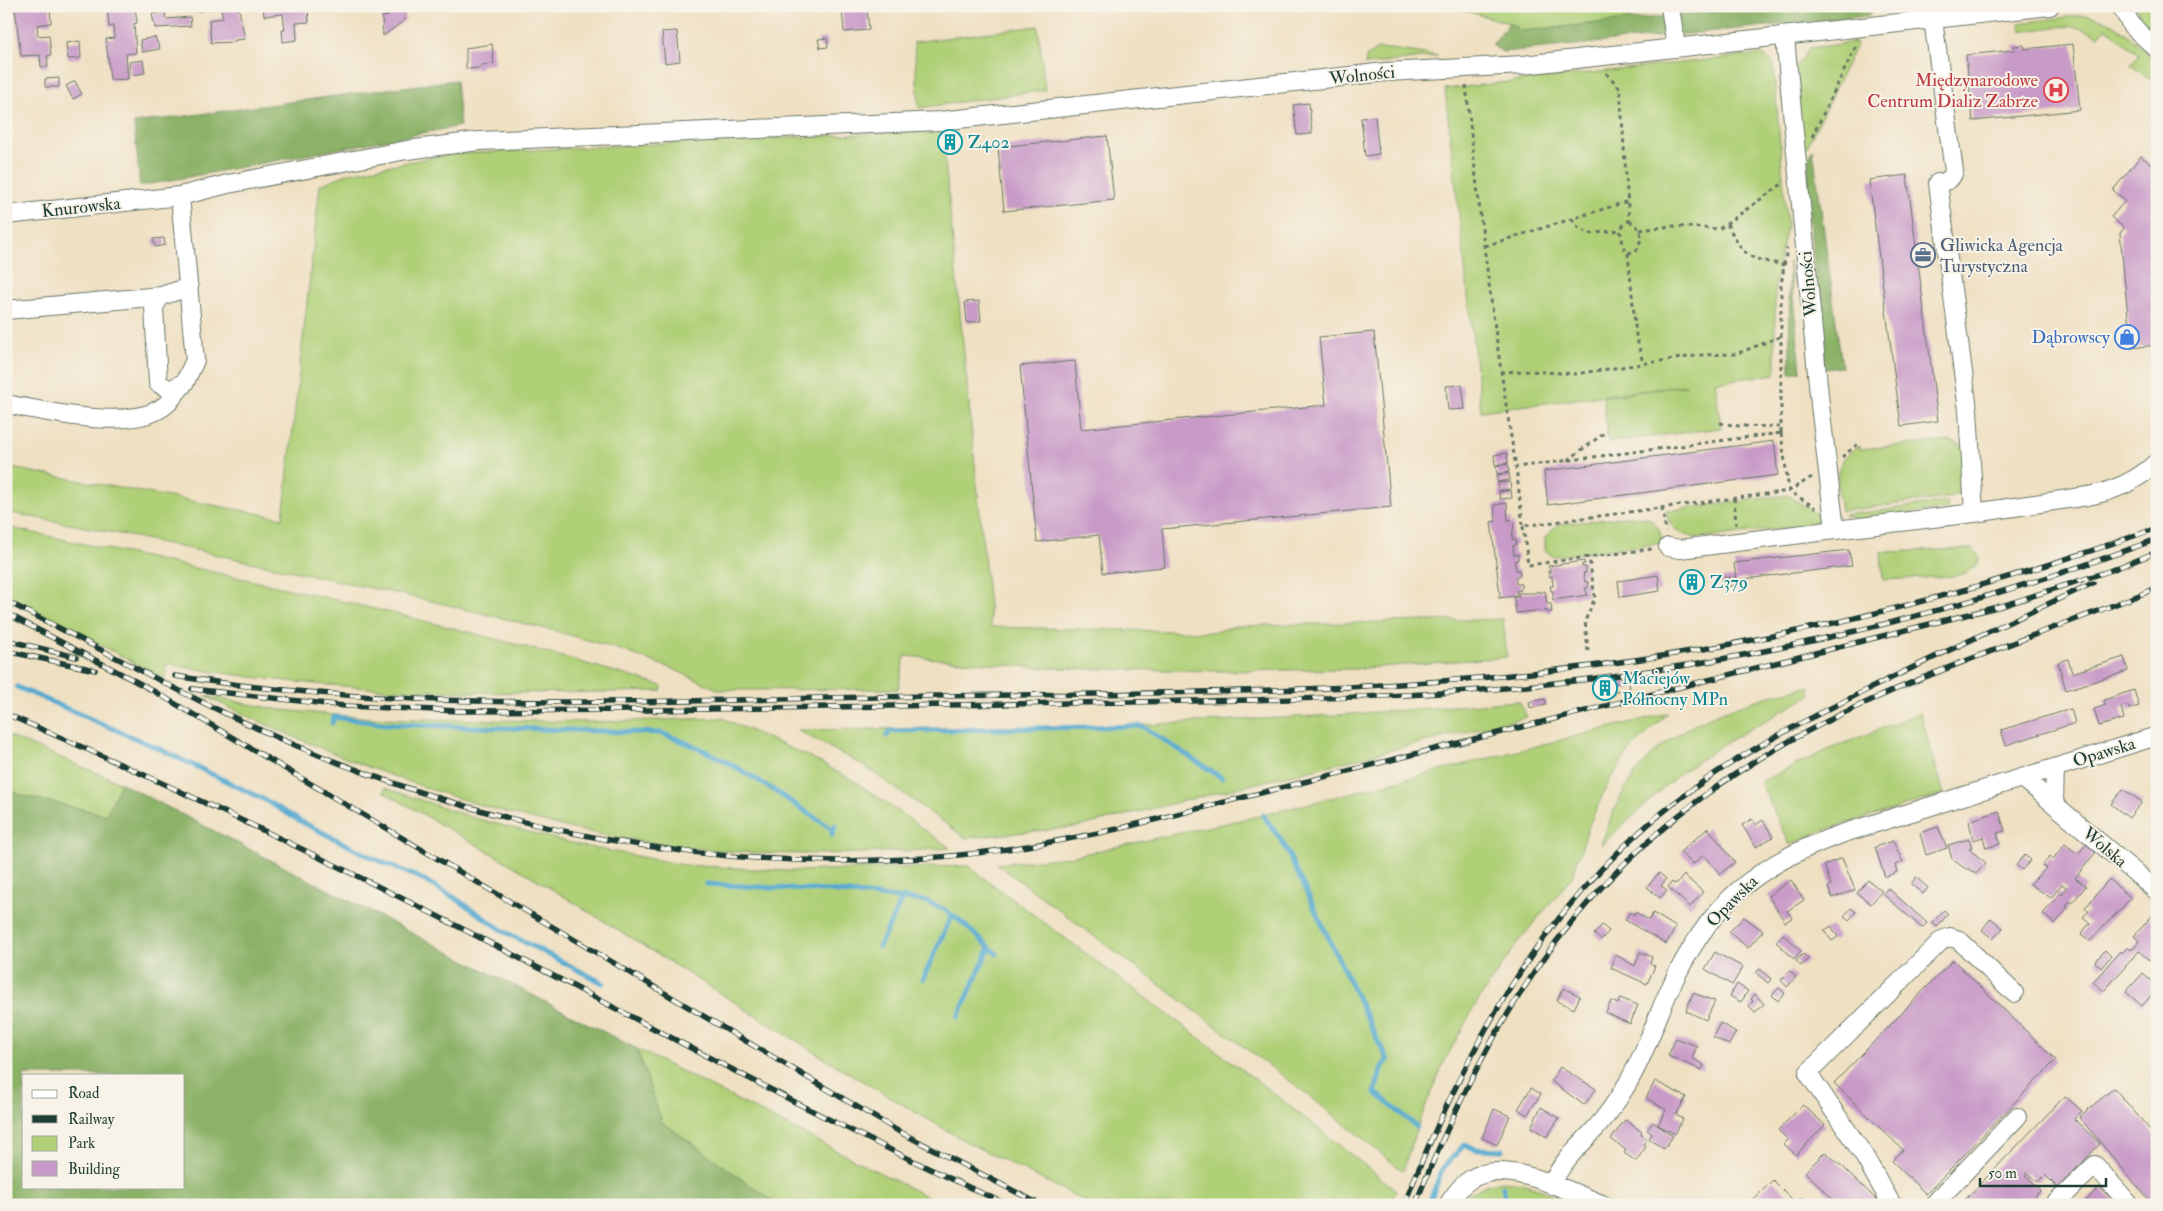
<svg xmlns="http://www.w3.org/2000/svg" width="2163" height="1211" font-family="'IM FELL Double Pica',serif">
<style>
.green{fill:#b0d078;stroke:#688656}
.forest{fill:#8cb268;stroke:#56784e;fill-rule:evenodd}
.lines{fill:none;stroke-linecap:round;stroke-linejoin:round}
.stream{stroke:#52a9cf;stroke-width:5}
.building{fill:#c89ac7}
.minor-casing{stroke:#687666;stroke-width:20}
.path{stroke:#687666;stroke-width:3;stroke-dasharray:4 4;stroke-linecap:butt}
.minor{stroke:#fff;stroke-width:18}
.rail-casing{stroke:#1f3d34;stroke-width:5.5}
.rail{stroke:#f7f3e8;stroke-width:4;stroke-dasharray:11;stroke-linecap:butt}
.labels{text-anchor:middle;stroke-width:4;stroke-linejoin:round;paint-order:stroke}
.street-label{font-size:18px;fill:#1f3d34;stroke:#f7f3e8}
.health-label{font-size:18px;fill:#be3a42;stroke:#f7f3e8;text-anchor:end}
.culture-label{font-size:18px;fill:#0d838f;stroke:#f7f3e8;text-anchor:start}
.service-label{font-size:18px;fill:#4e5e75;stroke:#f7f3e8;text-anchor:start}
.shop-label{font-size:18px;fill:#366cbe;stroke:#f7f3e8;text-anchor:end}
</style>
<rect width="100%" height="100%" fill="#f7f3e8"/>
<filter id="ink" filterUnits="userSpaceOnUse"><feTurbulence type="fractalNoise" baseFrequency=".02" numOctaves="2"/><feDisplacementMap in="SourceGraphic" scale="10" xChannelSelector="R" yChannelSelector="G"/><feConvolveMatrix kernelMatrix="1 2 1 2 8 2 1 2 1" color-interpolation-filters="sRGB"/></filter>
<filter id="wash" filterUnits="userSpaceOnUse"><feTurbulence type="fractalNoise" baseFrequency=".0096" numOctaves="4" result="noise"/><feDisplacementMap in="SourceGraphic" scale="20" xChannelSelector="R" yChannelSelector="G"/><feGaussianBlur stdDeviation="1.12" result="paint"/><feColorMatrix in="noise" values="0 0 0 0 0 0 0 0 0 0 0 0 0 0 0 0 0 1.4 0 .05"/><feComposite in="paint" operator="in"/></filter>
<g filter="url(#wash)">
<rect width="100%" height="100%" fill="#efe0c2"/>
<path class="green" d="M1454 6H1628L1629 20 1522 31 1509 23 1455 8Z
M2137 6H2154L2148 13 2157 21V39L2142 25Z
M2085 15C2114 18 2134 41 2155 60L2157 75 2153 78 2146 77 2131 65 2139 55 2106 28 2098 37C2077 19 2046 29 2021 32L2019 23Z
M1038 26 1045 90 919 108 914 42Z
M1856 42 1857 43 1803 155 1794 66 1798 65 1809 48Z
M1378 49H1392L1438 56 1365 65 1366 57Z
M1762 54 1773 63 1787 225 1775 283V374L1715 382 1721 428 1609 442 1603 397 1687 385 1481 411 1445 89Z
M942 130 991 627 1215 632 1235 626 1503 619 1507 657 1353 669 1221 671 1042 668 905 656 898 689 719 690 673 669 618 649 555 631 427 600 121 534 6 512V467L283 518 320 185 349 173 451 154Z
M1951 441 1961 445 1964 449 1967 489 1946 498 1841 511C1837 483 1831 462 1859 446L1860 449Z
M1788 495 1825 519 1809 525 1699 538C1681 536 1669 529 1666 511Z
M1947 502 1948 509 1857 520 1844 515Z
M1631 516 1651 519 1659 529 1663 543 1557 556H1552L1545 550V538L1557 525Z
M6 527C226 575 447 620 662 686L661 691C494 695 333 694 167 664L165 679 6 595Z
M1973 549 1979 555V563L1966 573 1954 576 1883 580 1881 552Z
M1809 686 1811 695 1725 743 1679 774 1601 845C1608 826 1614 807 1625 789 1666 722 1738 704 1809 686Z
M205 696 281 710 371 718 591 722 722 718 812 758 859 784 950 848C867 854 785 857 702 849 530 833 360 771 205 696Z
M1519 701 1527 717 1077 827 966 838 864 766 797 730 1140 725 1337 715Z
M1668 713 1631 749 1610 779 1589 825 1572 877 1518 942 1474 1007 1443 1064 1417 1127 1403 1171 1302 1090 997 864 1069 857 1263 815Z
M1920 713 1944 794 1821 831 1790 845 1760 782 1830 749Z
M6 735 121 783 107 815 20 795 6 788Z
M385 788 474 818 583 846 684 865 788 871 968 866 1268 1089 1396 1190 1390 1205H1093L965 1141 842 1069 531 876 384 792Z
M637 1049 943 1205H778L662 1122Z
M1502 1181 1523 1183 1580 1205H1456C1471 1192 1483 1184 1502 1181Z"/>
<path class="forest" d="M1765 6H1876L1868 16 1503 52 1492 45 1509 23 1522 31Z
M456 80 460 126 140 186 134 123Z
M1813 149 1842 367 1825 369 1808 209V161Z
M1789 262 1801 371 1790 373Z
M121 783 637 1049 662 1122 778 1205H6V788L20 795 106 815ZM24 1075H184V1187H24Z"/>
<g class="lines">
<path class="stream" d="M17 687 162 750 265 800 300 821 375 859 420 878 455 898 505 932 603 983
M332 723 334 717 387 724 660 733C725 754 776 792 832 829
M887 736 890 731 1142 726 1222 778
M1263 815 1282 841 1380 1045 1388 1060 1382 1067 1375 1092 1417 1127
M832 835 835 825
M706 884 829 891 925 901 945 910 959 920 997 954
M879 947 903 897
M923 979 952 915
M958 1017 990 947
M1503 1187 1507 1205
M1428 1205 1443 1168 1464 1145 1477 1149 1502 1150"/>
</g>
<g id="blocks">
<path class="building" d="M21 6H50L51 23 37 25 38 36 49 35 51 55 47 56 48 67H41L40 55 21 56 15 8Z
M107 6H135L137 23 134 24 136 53 126 54 128 79 110 80 106 39 114 38 113 26 109 27Z
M193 6H241L239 9 245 39 235 40V42L211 43 209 20 223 18 221 8 194 12Z
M263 6H308L309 22 296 23 297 40 283 42 282 30H285L283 14 264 16Z
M388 6H404L405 20 383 36 382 17 388 16Z
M867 6 869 30 844 32 842 8Z
M1173 6H1189L1190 10 1174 11Z
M165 12 166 19 190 17 191 26 155 28 152 14Z
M677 31 680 61 665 63 662 32Z
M155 37 160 49 142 52 140 40Z
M827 38 828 47 820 48 818 39Z
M80 41 81 58 68 59 66 43Z
M492 44 494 64 481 65V68L466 69V48Z
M2073 44 2080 110 1973 121 1966 55 2015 50 2014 46 2024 45 2025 49Z
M143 60 145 73 131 75 129 62Z
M59 78V87H45V79Z
M75 81 82 94 73 99 66 86Z
M1309 103 1312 134 1297 135 1293 105Z
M1375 117 1379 154 1365 156 1361 118Z
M957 134 958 148 944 149 943 135Z
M1107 136 1114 200 1004 211 998 147Z
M2141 156 2157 169V345L2131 348 2120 233 2124 228 2111 217 2125 201 2113 190Z
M1907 175 1938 421 1901 426 1869 180Z
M164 238 165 245 155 247 153 239Z
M979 301 981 321 967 323 965 302Z
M1374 332 1391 507 1162 529 1165 567 1103 573 1099 535 1037 542 1020 366 1075 361 1081 429 1111 426 1326 405 1319 337Z
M1462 385 1465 409 1448 410 1446 386Z
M1774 441 1778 475 1548 505 1544 471Z
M1507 453 1508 463 1495 465 1494 455Z
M1508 464 1509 472 1497 474 1496 466Z
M1509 473 1510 480 1497 482V475Z
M1510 482 1511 489 1499 491 1498 483Z
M1511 490 1512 498 1500 499 1499 492Z
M1507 503 1508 520 1511 519 1510 524 1514 523 1512 540 1516 539V545L1513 546 1514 555 1518 554V560L1514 561 1516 570H1519L1520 576H1516V584H1521V590L1516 591 1517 596 1498 598 1500 595 1491 522 1496 521 1494 505Z
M1849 550 1852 566 1736 580 1737 585 1722 587V578L1736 577 1734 563Z
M1584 561 1585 564H1582V567H1586V573H1583L1585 582H1588V588H1585L1588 595 1553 600V591H1551L1550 586H1553L1552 576 1549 577 1548 571H1551L1548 566Z
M1699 573 1701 589 1685 591 1683 575Z
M1658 575 1660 591 1620 597 1618 581Z
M1539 591V593L1545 591 1547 604H1551L1552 612H1546V610L1516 613 1514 597H1519L1518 593H1534Z
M2124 657 2128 671 2066 690 2058 662 2068 659 2072 673Z
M1629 682 1630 689 1615 691V695L1596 696 1595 685Z
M2134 690 2139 706 2129 709 2127 705 2121 707 2124 719 2099 726 2094 709 2106 705 2104 700Z
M1545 699 1546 705 1530 708 1529 702Z
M2071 709 2075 723 2006 745 2001 730Z
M2123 789 2142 802 2129 818 2111 804Z
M1999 811 2005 831 1997 833 2000 844 1986 848 1983 837 1973 840 1969 821Z
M1752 819 1756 825 1763 820 1773 837 1756 847 1742 825Z
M1938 827 1947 848 1926 855 1920 833Z
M1708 828 1735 862 1720 874 1704 855 1693 864 1680 852Z
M1969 839 1972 848 1969 849 1986 863 1976 874 1968 868 1967 870 1952 859 1948 845Z
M1893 841 1903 862 1895 865 1897 872 1885 877 1875 847Z
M2065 844 2078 854 2086 844 2096 852 2075 878 2086 886 2072 903 2070 901 2066 906 2068 908 2055 924 2043 914 2060 893 2062 895 2067 888 2062 884 2051 898 2030 884 2046 868 2042 865 2050 856 2053 859Z
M2025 855 2031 860 2022 870 2016 865Z
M1842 858 1855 890 1832 898 1828 887 1831 885 1824 865Z
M1659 873 1666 879 1661 886 1667 890 1660 898 1647 887Z
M1684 875 1703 892 1690 907 1668 887 1672 882 1674 884 1678 882Z
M1916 877 1928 888 1923 894 1911 884Z
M2109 879 2131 898 2090 941 2081 934 2090 923 2083 917 2089 911 2085 908Z
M1791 880 1804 900 1787 911 1792 918 1785 922 1768 896Z
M1868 880 1882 891 1871 904 1857 893Z
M1888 888 1927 923 1922 928 1883 894Z
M1851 908 1856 912 1849 920 1844 916Z
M1944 910 1948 914 1937 927 1932 923Z
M1630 912 1634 915 1635 912 1649 920 1653 913 1676 927 1666 944 1625 920Z
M2152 916 2157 920V954L2150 961 2139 951 2104 991 2093 982 2120 951 2122 953 2128 947 2131 950 2139 941 2134 936Z
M1744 917 1763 931 1748 948 1729 932Z
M1991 918 2003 928 1993 939 1982 930Z
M1602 925 1609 931 1601 940 1594 934Z
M1831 926 1838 937 1832 941 1824 931Z
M1783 934 1801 951 1794 959 1776 942Z
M2105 950 2111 956 2101 968 2095 962Z
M1640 952 1652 957 1650 964 1655 966 1647 984 1611 968 1616 955 1635 966Z
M1715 952 1743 967 1732 985 1705 969Z
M1803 954 1808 959 1801 966 1796 961Z
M1953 960 2056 1060 1926 1194 1892 1161 1903 1150 1834 1083Z
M1760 969 1771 979 1768 983 1756 973Z
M1790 971 1796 977 1787 987 1781 980Z
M2143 973 2157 985V989L2142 1006 2126 992Z
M1737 984 1748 991 1741 1002 1730 996Z
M1563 988 1580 996 1574 1009 1557 1001Z
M1779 988 1785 993 1778 1001 1772 995Z
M1693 993 1715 1001 1706 1020 1686 1011Z
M1755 994 1764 1004 1755 1012 1749 1006 1753 1001 1751 999Z
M1620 998 1638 1005 1630 1024 1606 1013 1611 1001 1618 1004Z
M1720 1023 1736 1032 1729 1045 1713 1037Z
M1676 1038 1697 1046 1692 1058 1704 1065 1702 1070 1668 1056Z
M1560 1067 1596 1089 1584 1105 1551 1081Z
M1655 1081 1686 1097 1676 1115 1683 1119 1675 1134 1658 1125 1666 1110 1646 1098Z
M1531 1088 1541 1094 1527 1115 1518 1109Z
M2114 1088 2157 1138V1205H2153L2079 1117Z
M2065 1096 2082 1111 2074 1119 2100 1144 2058 1188 2045 1175 2038 1182 2027 1172 2025 1175 2041 1190 2026 1205H1960Z
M1803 1105 1825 1125 1796 1155 1784 1144 1788 1140 1778 1130Z
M1541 1107 1559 1118 1547 1137 1531 1127Z
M1494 1109 1510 1116 1497 1145 1482 1138Z
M1625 1120 1642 1132 1641 1135 1647 1139 1643 1145 1646 1147 1636 1161 1624 1153 1626 1150 1611 1139Z
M1653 1122 1673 1136 1664 1149 1649 1139 1652 1134 1647 1130Z
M1825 1152 1842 1166 1882 1205H1839L1805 1172Z
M1773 1180 1796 1203 1802 1197 1809 1205H1755L1752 1201Z
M2099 1187 2118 1205H2082Z"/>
</g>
</g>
<g filter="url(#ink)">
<use href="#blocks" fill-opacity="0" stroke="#687666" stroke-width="1"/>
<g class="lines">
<defs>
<path id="minor" d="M1670 6 1676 48
M2121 6 2132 26 2157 49
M1933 20 1954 171C1951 180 1947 182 1938 183L1968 410 1974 513
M1785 37 1820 405 1835 530
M180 196 195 360 185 382 170 390 158 383 154 307 161 296 189 287
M6 215 180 196 228 184 407 150 479 141 940 121 1386 72 1523 65 2050 6
M6 310 161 296
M6 404C46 411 135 434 168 403 173 397 178 390 183 385
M1668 547 1680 549 1974 513 2088 496C2115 491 2137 481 2157 462
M2023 778 2157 891
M2054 803 2055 768
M1552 1185C1561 1161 1578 1148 1595 1129 1607 1116 1617 1101 1626 1086 1644 1057 1654 1024 1668 993 1707 906 1754 864 1844 833L2157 736
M1448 1205C1454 1195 1461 1185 1471 1179 1505 1157 1570 1192 1604 1205
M1892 1205 1863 1154 1808 1073 1942 940 1950 937 1959 940 2014 993
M1933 1205 2017 1117
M2054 1205 2095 1165 2130 1205"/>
</defs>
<use href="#minor" class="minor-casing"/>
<path class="path" d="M1606 73 1620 88 1629 221
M1466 85C1479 213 1495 340 1516 467
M1812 137 1857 44
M1572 219 1578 227 1589 234 1620 230
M1629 221C1643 227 1643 240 1636 251L1628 253 1624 248 1620 230 1624 224Z
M1727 224C1746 259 1745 257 1784 265
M1640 230 1672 226 1719 229 1782 184
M1485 246 1629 201
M1628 253 1636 335 1643 363
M1501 372 1530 371 1575 374 1701 355 1736 354 1782 336
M1720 423 1739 426 1781 427
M1781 433 1789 491 1523 526 1516 467Z
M1781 433V285L1787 248
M1842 457 1859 443
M1568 460 1607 431
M1812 477 1789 491 1816 508
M1734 498 1736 525
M1662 508 1666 532
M1523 526 1528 565 1652 549
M1588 651 1585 621 1595 598 1589 557"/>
<use href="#minor" class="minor"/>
<defs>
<path id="rail" d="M6 601C101 648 192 701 290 743 490 829 707 873 925 858 991 854 1057 842 1122 828L2005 605 2109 571 2157 552
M6 613 152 690 898 1131 1041 1205
M6 640 76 657
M6 651 95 670
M175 676C407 713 643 701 878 697 1095 693 1314 696 1531 673 1746 651 1954 601 2157 528
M192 689 345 706 459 711 653 710 1253 700C1333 698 1413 696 1494 689 1720 670 1944 619 2157 539
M6 714C173 785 336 864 498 947 667 1034 834 1127 1008 1205
M1404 1205C1469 1041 1549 891 1697 786 1754 745 1816 715 1879 684 1950 649 2022 616 2093 583
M1415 1205C1495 1006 1589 856 1779 747 1897 679 2031 639 2157 588"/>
</defs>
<use href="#rail" class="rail-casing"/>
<use href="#rail" class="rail"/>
</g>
</g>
<defs>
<symbol id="hospital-ring" viewBox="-11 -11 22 22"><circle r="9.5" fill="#f7f3e8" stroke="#e0444e" stroke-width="1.5"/><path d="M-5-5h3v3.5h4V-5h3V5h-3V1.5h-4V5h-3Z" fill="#e0444e"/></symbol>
<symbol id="building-ring" viewBox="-11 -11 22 22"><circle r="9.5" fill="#f7f3e8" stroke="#0f9aa8" stroke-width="1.5"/><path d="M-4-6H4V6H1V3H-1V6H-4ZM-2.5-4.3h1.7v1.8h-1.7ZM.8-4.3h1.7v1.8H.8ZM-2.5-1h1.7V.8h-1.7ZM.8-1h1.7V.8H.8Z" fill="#0f9aa8"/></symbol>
<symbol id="office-ring" viewBox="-11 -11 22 22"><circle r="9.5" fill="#f7f3e8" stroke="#5c6f8a" stroke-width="1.5"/><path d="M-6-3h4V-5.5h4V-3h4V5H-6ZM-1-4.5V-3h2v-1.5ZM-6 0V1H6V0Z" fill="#5c6f8a"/></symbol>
<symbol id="shop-ring" viewBox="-11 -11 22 22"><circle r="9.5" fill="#f7f3e8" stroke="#3f7fe0" stroke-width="1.5"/><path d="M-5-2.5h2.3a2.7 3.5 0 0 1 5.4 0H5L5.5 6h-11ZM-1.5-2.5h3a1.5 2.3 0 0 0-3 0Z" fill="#3f7fe0"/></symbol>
</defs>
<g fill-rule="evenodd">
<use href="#hospital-ring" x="2042" y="76" width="28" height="28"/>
<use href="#building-ring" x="936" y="128" width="28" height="28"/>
<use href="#office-ring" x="1909" y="241" width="28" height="28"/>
<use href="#shop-ring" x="2113" y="323" width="28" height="28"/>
<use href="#building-ring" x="1678" y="568" width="28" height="28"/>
<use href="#building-ring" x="1591" y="674" width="28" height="28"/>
</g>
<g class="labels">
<g class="street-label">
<text transform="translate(1362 75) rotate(-6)" y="6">Wolności</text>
<text transform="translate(81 207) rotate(-6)" y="6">Knurowska</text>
<text transform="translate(1808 284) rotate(-95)" y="6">Wolności</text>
<text transform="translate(2104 752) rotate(-17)" y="6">Opawska</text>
<text transform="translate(2105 847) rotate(40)" y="6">Wolska</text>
<text transform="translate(1732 901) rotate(-45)" y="6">Opawska</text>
</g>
<g class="health-label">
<text x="2038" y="86">Międzynarodowe<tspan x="2038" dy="21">Centrum Dializ Zabrze</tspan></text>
</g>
<g class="culture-label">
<text x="968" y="148">Z402</text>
<text x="1710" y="588">Z379</text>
<text x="1622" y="684">Maciejów<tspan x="1622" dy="21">Północny MPn</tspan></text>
</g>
<g class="service-label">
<text x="1940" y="251">Gliwicka Agencja<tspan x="1940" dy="21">Turystyczna</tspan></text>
</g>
<g class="shop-label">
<text x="2110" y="343">Dąbrowscy</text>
</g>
</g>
<rect width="2163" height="1211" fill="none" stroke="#f7f3e8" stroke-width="25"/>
<rect x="22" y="1074" width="162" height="115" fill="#f7f3e8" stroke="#a1aaa0"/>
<rect x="32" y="1090" width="25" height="8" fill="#ffffff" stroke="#a1aaa0"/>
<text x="68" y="1098" font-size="15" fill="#1f3d34">Road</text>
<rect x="32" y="1115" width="25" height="8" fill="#1f3d34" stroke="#a1aaa0"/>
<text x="68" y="1124" font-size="15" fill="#1f3d34">Railway</text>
<rect x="32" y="1136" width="25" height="15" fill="#b0d078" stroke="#a1aaa0"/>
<text x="68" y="1148" font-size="15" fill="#1f3d34">Park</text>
<rect x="32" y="1161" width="25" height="15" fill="#c89ac7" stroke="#a1aaa0"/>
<text x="68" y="1174" font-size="15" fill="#1f3d34">Building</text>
<path d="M1980 1178v8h126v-8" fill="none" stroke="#1f3d34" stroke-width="2.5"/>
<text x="1988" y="1178" font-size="15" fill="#1f3d34" stroke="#f7f3e8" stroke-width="4" paint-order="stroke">50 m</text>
</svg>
